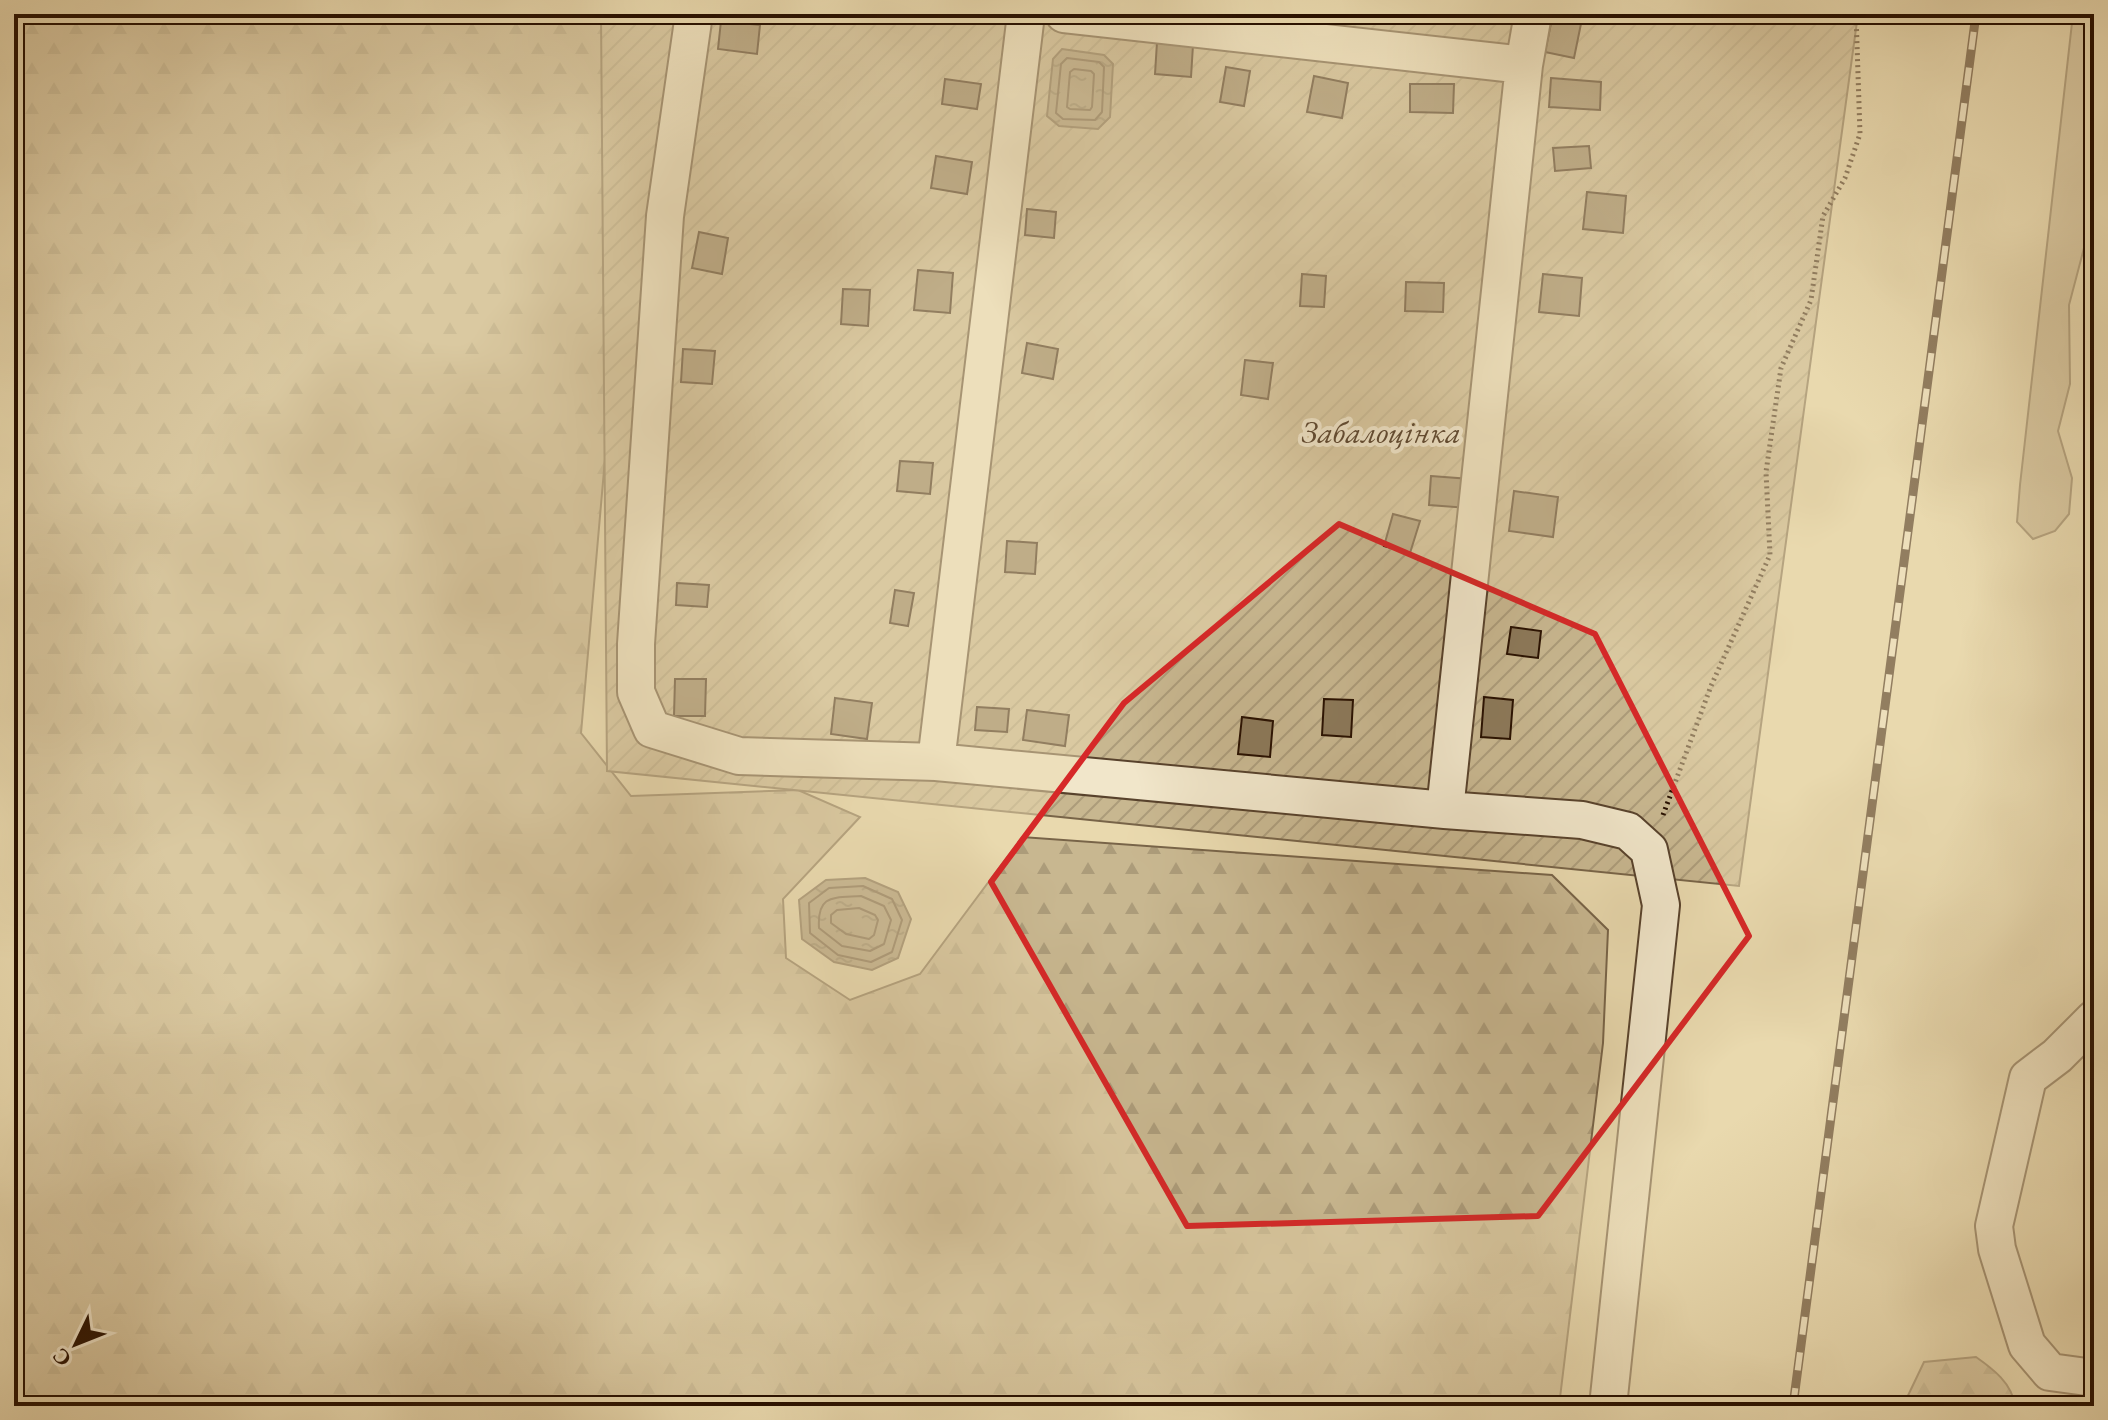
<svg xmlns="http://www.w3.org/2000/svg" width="2108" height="1420" font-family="'EB Garamond',serif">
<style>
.grass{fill:#c8b790;stroke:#786448;stroke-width:2}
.forest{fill:url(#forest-firs);stroke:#786448;stroke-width:2}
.garden{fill:url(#garden-furrows);stroke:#786448;stroke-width:2}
.water{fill:url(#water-ripples);stroke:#746045;stroke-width:2}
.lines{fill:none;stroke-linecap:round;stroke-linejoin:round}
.shore{stroke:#68523a;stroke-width:2}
.building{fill:#8c795a;stroke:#281000;stroke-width:2}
.minor-casing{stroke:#58422c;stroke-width:40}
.path{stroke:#281000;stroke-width:5;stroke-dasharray:2 4;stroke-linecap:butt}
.minor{stroke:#f1e6ca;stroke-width:36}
.rail-casing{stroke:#281000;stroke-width:9}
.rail{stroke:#f1e6ca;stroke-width:6;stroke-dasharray:18;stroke-linecap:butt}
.marked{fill:none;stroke:#d62828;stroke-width:6;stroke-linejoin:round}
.labels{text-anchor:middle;stroke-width:8;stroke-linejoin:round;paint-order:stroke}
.park-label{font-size:32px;font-style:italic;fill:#604a32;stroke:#f1e6ca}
</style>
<defs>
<pattern id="forest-firs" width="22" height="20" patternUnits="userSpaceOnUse" patternTransform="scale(2)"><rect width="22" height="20" fill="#c8b790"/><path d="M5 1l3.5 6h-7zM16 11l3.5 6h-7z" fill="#ac9c7a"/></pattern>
<pattern id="garden-furrows" width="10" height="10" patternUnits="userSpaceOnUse" patternTransform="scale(2)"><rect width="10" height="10" fill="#c8b790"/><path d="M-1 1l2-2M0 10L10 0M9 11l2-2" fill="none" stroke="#ac9c7a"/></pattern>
<pattern id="water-ripples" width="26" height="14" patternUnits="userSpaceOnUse" patternTransform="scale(2)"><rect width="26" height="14" fill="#a79573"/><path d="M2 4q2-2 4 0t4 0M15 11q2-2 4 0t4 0" fill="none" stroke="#88785c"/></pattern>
</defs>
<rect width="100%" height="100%" fill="#e9d9ae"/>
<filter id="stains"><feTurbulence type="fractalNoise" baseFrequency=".0025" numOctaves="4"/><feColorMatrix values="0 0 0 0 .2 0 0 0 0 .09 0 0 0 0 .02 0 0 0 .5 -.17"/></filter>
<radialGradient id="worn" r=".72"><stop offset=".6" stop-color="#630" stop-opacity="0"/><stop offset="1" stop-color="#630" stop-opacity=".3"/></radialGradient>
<path class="grass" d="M2073 14H2094V210L2069 305 2070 384 2058 431 2072 478 2069 514 2055 531 2033 539 2017 522 2020 485Z"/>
<path class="forest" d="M14 14H644L581 733 631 796 798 790 860 817 783 899 786 958 850 1000 920 974 1022 837 1552 875 1608 930 1603 1043 1559 1406H14Z
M1976 1357C1993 1369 2012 1383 2015 1406H1903L1924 1362Z"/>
<path class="garden" d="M601 14H1858L1739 886 607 771Z"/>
<path class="water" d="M1062 49 1104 55 1113 64 1110 117 1098 129 1059 126 1047 116 1053 59Z
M865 878 898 892 911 919 898 958 872 970 834 962 802 939 799 900 826 880Z"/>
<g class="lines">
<path class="shore" d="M1067 58 1099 62 1104 67 1102 112 1095 120 1063 119 1056 113 1061 64Z
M1074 69 1091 71 1094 74 1092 107 1090 110 1070 109 1067 107 1070 72Z
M863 886 892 899 902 920 892 952 871 962 838 955 810 933 809 903 829 888Z
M861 896 884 906 891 920 884 944 870 951 842 946 819 928C817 894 833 898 861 896Z
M859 908 875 915 878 920 874 935 869 939 846 934 831 923V915L837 910Z"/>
</g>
<path class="building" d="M1553 14H1583L1574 58 1545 52Z
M721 21 760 25 757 54 718 49Z
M1157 42 1193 45 1191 77 1155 74Z
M1226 67 1250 71 1244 106 1220 102Z
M1314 76 1348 83 1342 118 1307 112Z
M1551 78 1601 82 1600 110 1549 107Z
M945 79 981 84 977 109 942 104Z
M1410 84H1454L1453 113 1410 112Z
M1589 146 1591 168 1555 171 1553 148Z
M936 156 972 162 967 194 931 188Z
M1587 192 1626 196 1623 233 1583 229Z
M1027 209 1056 212 1054 238 1025 235Z
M699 232 728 238 722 274 692 268Z
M918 270 953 273 950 313 914 310Z
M1302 274 1326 276 1324 307 1300 306Z
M1543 274 1582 278 1579 316 1539 312Z
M1406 282 1444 283 1443 312 1405 311Z
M843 289 870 290 868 326 841 324Z
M1027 343 1058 349 1053 379 1022 373Z
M683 349 715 351 712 384 681 382Z
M1245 360 1273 363 1268 399 1241 395Z
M900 461 933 463 930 494 897 491Z
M1431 476 1470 479 1468 508 1429 505Z
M1514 491 1558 497 1553 537 1509 531Z
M1393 514 1420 521 1410 553 1384 546Z
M1007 541 1037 543 1035 574 1005 572Z
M677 583 709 585 707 607 676 605Z
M895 590 914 593 908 626 890 623Z
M1511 627 1541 631 1538 658 1507 654Z
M675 679H706L705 716H674Z
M1484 697 1513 700 1510 739 1481 737Z
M835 698 872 703 867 739 831 734Z
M1324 699 1353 700 1351 737 1322 735Z
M977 707 1009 709 1007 732 975 730Z
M1027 710 1069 715 1065 746 1023 740Z
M1242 717 1273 721 1270 757 1238 754Z"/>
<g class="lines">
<defs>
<path id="minor" d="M694 14 665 216 636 644V692L652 729 739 756 936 762
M1026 14 936 762 1445 810 1582 820 1628 831 1649 850 1661 905 1608 1406
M1064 14 1524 65
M1445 810 1524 65 1533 14
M2094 1019 2057 1056 2028 1078 1994 1226 1997 1249 2027 1345 2050 1372 2094 1378"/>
</defs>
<use href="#minor" class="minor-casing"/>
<path class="path" d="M1663 815 1711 686 1770 555 1766 472 1781 368 1811 300 1823 216 1845 178 1860 134 1856 14"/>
<use href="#minor" class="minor"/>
<defs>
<path id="rail" d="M1793 1406 1976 14"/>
</defs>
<use href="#rail" class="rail-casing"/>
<use href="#rail" class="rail"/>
</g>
<path d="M0 0H2108V1420H0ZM1339 524 1595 634 1749 936 1538 1216 1187 1226 991 882 1124 703Z" fill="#e9d9ae" fill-opacity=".55" fill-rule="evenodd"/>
<path class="marked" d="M1339 524 1595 634 1749 936 1538 1216 1187 1226 991 882 1124 703Z"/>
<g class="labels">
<g class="park-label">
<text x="1381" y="443">Забалоцінка</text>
</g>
</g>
<rect width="2108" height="1420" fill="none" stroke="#e9d9ae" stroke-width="48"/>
<rect x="16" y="16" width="2076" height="1388" fill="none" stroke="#281000" stroke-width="4"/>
<rect x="24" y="24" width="2060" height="1372" fill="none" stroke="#281000" stroke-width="2"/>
<g transform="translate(76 1344) rotate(227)" stroke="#f1e6ca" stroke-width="6" paint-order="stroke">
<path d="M0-6L14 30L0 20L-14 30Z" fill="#281000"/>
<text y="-12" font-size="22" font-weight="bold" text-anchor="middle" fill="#281000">С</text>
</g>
<rect width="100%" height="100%" filter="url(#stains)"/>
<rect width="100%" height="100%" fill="url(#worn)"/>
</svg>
